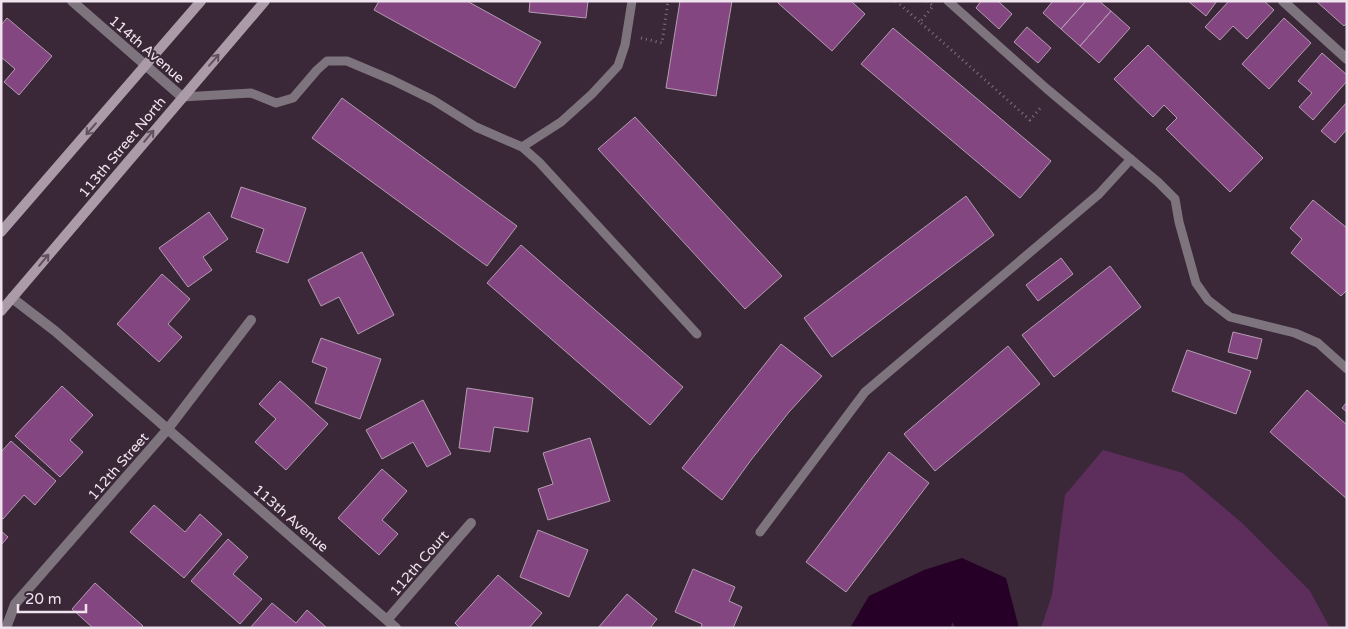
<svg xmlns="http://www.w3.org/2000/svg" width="1348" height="629" font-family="'Varela Round',sans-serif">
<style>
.green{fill:#5d2d5b}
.water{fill:#270027}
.building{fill:#844681;stroke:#b39cb1}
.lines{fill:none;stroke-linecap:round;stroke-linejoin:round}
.path{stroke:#81717f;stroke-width:3;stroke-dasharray:1 4;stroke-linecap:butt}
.service{stroke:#7e747d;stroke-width:9}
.minor{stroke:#7e747d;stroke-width:10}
.secondary{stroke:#ab9ba9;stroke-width:10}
.oneway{stroke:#625060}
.labels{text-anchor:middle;stroke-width:4;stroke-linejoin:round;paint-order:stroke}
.street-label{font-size:14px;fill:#efe3ee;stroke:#3a2838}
</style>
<rect width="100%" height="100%" fill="#3a2838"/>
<path class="green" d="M1103 450 1183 473 1241 522 1310 591 1330 628H1041L1052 595 1065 495Z"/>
<path class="water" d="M962 558 1006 578 1019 628H956L952 622 951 628H850L869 596 924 570Z"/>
<path class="building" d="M379 1H467L541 42 515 88 374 10Z
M530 1H588L586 18 529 12Z
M680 1H732L716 96 666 88Z
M779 1H851L865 14 832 51 778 3Z
M981 1H998L1012 14 999 29 976 8Z
M1053 1H1086L1061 29 1043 13Z
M1086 1H1099L1111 11 1080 46 1061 29Z
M1188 1H1217L1206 16Z
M1229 1H1264L1274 10 1247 39 1233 26 1220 40 1205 27Z
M1316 1H1347V23L1344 26Z
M1111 11 1130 28 1099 63 1080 46Z
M7 18 52 56 19 95 4 82 15 69 1 57V25Z
M1284 18 1311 43 1269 89 1242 64Z
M1027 27 1051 48 1038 63 1014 42Z
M893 28 1051 161 1020 198 861 64Z
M1148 45 1263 158 1230 192 1166 129 1177 118 1164 105 1153 117 1114 79Z
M1322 53 1347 75V81L1313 120 1299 107 1312 93 1298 81Z
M342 98 517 226 487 266 312 138Z
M1347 102V129L1335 143 1321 131Z
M635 117 782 276 745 309 598 149Z
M241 187 306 208 288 263 256 252 264 229 231 217Z
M966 196 994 235 832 357 804 318Z
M1313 200 1347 228V290L1341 296 1291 253 1302 239 1290 228Z
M209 212 228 239 203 257 212 270 188 287 159 248Z
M521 245 683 387 650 425 487 283Z
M362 252 394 315 358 334 339 297 321 306 308 280Z
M1061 258 1073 274 1038 301 1026 285Z
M1110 266 1141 307 1054 377 1022 335Z
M162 274 190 299 168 324 182 337 159 362 117 324Z
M1233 332 1262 339 1257 359 1228 352Z
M321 338 381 359 360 419 315 403 327 368 312 362Z
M781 344 822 376 789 412 751 460 722 500 682 468Z
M1008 346 1040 384 935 471 904 434Z
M1187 350 1251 371 1236 414 1172 391Z
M280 381 328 424 286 470 255 442 276 419 259 404Z
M62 386 93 415 70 440 83 452 60 477 15 436Z
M467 388 533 398 528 432 494 427 490 452 459 448Z
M1307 390 1347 425V499L1270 432Z
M423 400 451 454 427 467 413 442 382 459 366 430Z
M1347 402V412L1342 408Z
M590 438 610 501 548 520 538 489 553 484 543 453Z
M11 441 56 481 35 505 24 495 3 519 1 518V452Z
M889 452 929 483 846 592 806 562Z
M382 469 407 491 382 520 398 534 379 555 338 518Z
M154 505 185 532 200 514 222 534 184 578 130 532Z
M538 530 588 550 569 597 520 577Z
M1 531 8 537 1 545Z
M228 539 248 557 233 574 262 599 240 624 191 581Z
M693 569 735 587 729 601 742 607 733 628H701L702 624 675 612Z
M498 575 542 613 529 628H460L455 623Z
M95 583 143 626 141 628H93L72 609Z
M627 594 657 619 650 628H598Z
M272 603 296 623 307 610 327 628H250Z"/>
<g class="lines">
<path class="path" d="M896 1 920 22
M927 1 933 6 920 22 1030 120 1042 106
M641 38 662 43 668 1"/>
<path class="service" d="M948 1 1047 89 1158 182 1175 199 1179 222 1196 283 1208 300 1230 317 1295 333 1318 343 1347 369
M182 97 251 93 276 103 293 98 317 70 327 61H347L392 80 433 100 476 127 522 147 539 162 697 334
M522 147 561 122 592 94 618 66 625 45 632 1
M760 532 865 392 1099 194 1131 159"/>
<path class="minor" d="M72 1 182 97
M1283 1 1347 59
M12 298 55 331 396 628
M387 620 471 523
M6 628 15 604 167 430 251 320"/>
<path class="secondary" d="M1 232 201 1
M1 311 265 1"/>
</g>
<defs><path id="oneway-shaft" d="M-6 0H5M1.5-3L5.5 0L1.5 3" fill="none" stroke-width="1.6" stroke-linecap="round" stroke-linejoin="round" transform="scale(1.25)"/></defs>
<g class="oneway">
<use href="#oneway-shaft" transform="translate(214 60) rotate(-49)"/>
<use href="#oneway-shaft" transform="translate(91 129) rotate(131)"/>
<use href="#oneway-shaft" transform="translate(149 136) rotate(-50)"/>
<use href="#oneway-shaft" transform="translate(44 260) rotate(-50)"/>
</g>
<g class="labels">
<g class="street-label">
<text transform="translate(147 49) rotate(41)" y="5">114th Avenue</text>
<text transform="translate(122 147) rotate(-50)" y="5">113th Street North</text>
<text transform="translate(118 466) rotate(-49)" y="5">112th Street</text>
<text transform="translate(291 518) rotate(41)" y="5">113th Avenue</text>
<text transform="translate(419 563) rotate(-49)" y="5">112th Court</text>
</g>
</g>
<rect width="1348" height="629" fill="none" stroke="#efe3ee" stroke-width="5"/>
<path d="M18 604v8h68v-8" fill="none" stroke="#efe3ee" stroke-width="2.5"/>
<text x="25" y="604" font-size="15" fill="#efe3ee" stroke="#3a2838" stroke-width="4" paint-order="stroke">20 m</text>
</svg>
